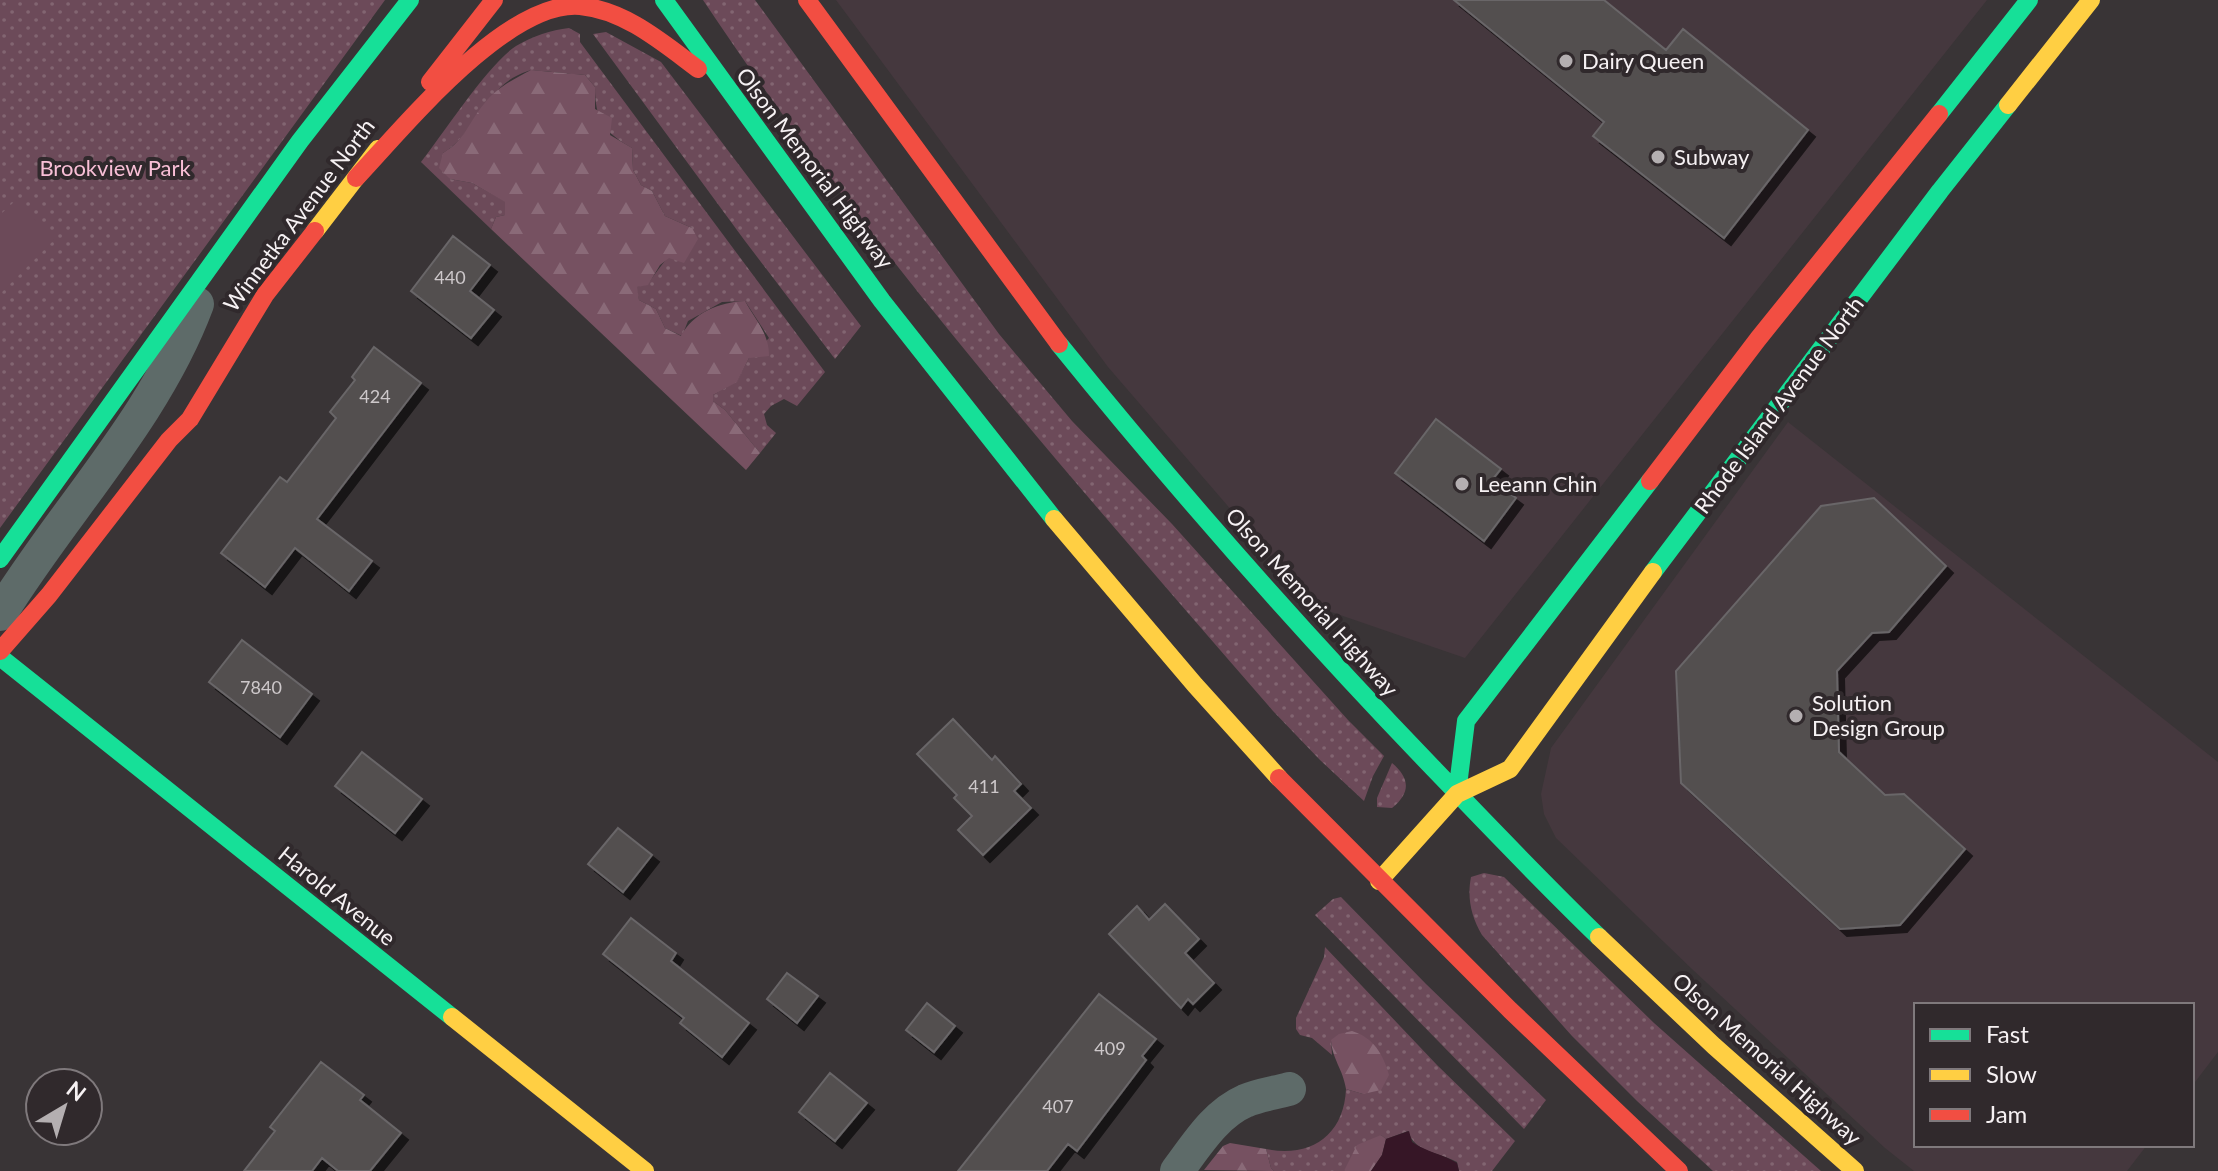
<svg xmlns="http://www.w3.org/2000/svg" width="2218" height="1171" font-family="Lato,sans-serif">
<style>
.built{fill:#45383e}
.grass{fill:url(#grass-dots)}
.forest{fill:url(#forest-firs)}
.pitch{fill:#6c4a59}
.water{fill:#361626}
.building{fill:#524f50;stroke:#696668;stroke-width:2;filter:url(#shadow)}
.lines{fill:none;stroke-linecap:round;stroke-linejoin:round}
.street{stroke:#5e6b69;stroke-width:34}
.fast{stroke:#16e098;stroke-width:18}
.slow{stroke:#ffcf43;stroke-width:18}
.jam{stroke:#f24e42;stroke-width:18}
.poi-dot{fill:#b4afb1;stroke:#30292c;stroke-width:3}
.labels{text-anchor:middle;stroke-width:8;stroke-linejoin:round;paint-order:stroke}
.number-label{font-size:18px;fill:#cdc8ca}
.poi-label{font-size:22px;fill:#f6f1f3;stroke:#30292c;text-anchor:start}
.park-label{font-size:22px;fill:#f8bfd6;stroke:#30292c}
.street-label{font-size:22px;fill:#f6f1f3;stroke:#30292c}
</style>
<defs>
<pattern id="grass-dots" width="8" height="8" patternUnits="userSpaceOnUse" patternTransform="scale(2)"><rect width="8" height="8" fill="#6c4a59"/><path d="M2 2h.1M6 6h.1" fill="none" stroke="#826571" stroke-width="1.8" stroke-linecap="round"/></pattern>
<pattern id="forest-firs" width="22" height="20" patternUnits="userSpaceOnUse" patternTransform="scale(2)"><rect width="22" height="20" fill="#765161"/><path d="M5 1l3.5 6h-7zM16 11l3.5 6h-7z" fill="#8a6a78"/></pattern>
<filter id="shadow"><feDropShadow dx="7" dy="7" stdDeviation="0" flood-color="#0009"/></filter>
</defs>
<rect width="100%" height="100%" fill="#393436"/>
<path class="built" d="M836 0H1987L1465 658 1314 606 1108 367Z
M1788 422 2218 762V1052L2192 1086V1005H1916V1145H2147L2127 1171H1914L1885 1148 1693 970 1556 838 1544 814 1541 794 1551 748Z"/>
<path class="grass" d="M0 0H385L0 528Z
M703 0H755L999 334 1072 421 1172 524 1348 720 1384 756 1373 776 1364 801 1320 760 1273 711C1074 481 872 254 703 0Z
M569 28 580 34V42L825 372 797 406 784 399 771 406 764 414 767 425 776 433 760 453 725 410 713 401V395L737 381 749 358 769 338 745 301 722 302 688 321 682 336 665 328 656 309 639 300 636 287 648 284C661 264 677 247 692 228L665 216 652 191 641 185 633 170 632 148C604 132 595 120 595 87L585 75C574 75 535 69 528 71 484 85 478 132 443 153L450 179 472 183 506 202 505 215 496 217 491 229 421 162C443 134 489 63 516 46 533 36 551 30 569 28Z
M606 32 661 62 861 326 835 359 745 241 593 34Z
M1392 763C1410 778 1411 793 1392 808L1377 807V798Z
M1484 873 1504 877 1654 1023 1821 1171H1713L1637 1101 1572 1036 1482 935C1471 916 1467 898 1471 877Z
M1341 897 1426 984 1546 1100 1524 1129 1315 915 1333 899Z
M1325 947 1437 1065 1515 1141 1492 1171H1459L1457 1162C1439 1152 1415 1153 1408 1131L1386 1139 1381 1135 1344 1171H1274L1271 1168 1266 1149C1310 1158 1344 1136 1346 1089L1363 1094 1331 1040 1332 1055 1312 1038 1300 1035 1296 1029V1018L1324 957Z"/>
<path class="forest" d="M531 70 585 75 595 87V109L612 118 610 135 632 148 633 170 641 185 652 191 665 216 692 228 698 239 684 263 669 258 660 265 648 285 637 287 639 300 656 309 665 328 681 336C693 313 719 302 745 301 756 321 769 333 769 356L749 358 737 382 713 395V401L725 410 760 453 746 470 491 229 496 217 505 215V202L472 183 450 179 439 168 443 153C466 139 468 123 484 104 496 88 514 79 531 70Z
M1352 1031C1374 1038 1383 1054 1389 1075L1381 1090 1363 1094 1346 1089C1343 1069 1332 1059 1331 1040L1339 1034Z
M1381 1135 1386 1139 1382 1155 1371 1171H1344L1357 1145Z
M1230 1143 1266 1149 1271 1168 1274 1171 1204 1170 1223 1146Z"/>
<path class="pitch" d="M16 200 54 240 0 294V215Z"/>
<path class="water" d="M1409 1131 1412 1142C1427 1152 1442 1154 1457 1163L1459 1171H1371L1382 1155 1386 1139Z"/>
<path class="building" d="M1454 0H1604L1666 50 1683 29 1808 130 1724 238 1593 136 1604 122Z
M453 236 490 265 470 291 494 310 471 338 411 291Z
M374 347 421 383 317 519 372 561 349 591 295 548 265 587 221 553 280 477 287 482 336 418 330 412 355 380 352 377Z
M1436 419 1501 469 1492 480 1516 498 1484 541 1395 473Z
M1874 498 1946 566 1889 632 1872 633 1837 671 1839 752 1885 795 1904 794 1965 849 1900 925 1840 929 1681 783 1676 671 1821 506Z
M242 640 312 694 280 737 209 682Z
M953 719 992 760 995 756 1021 784 1014 791 1031 808 983 855 958 830 972 816 954 798 957 795 917 754Z
M362 752 422 799 395 833 335 786Z
M618 828 652 855 623 892 588 864Z
M1165 904 1199 939 1185 953 1214 983 1193 1004 1188 999 1181 1008 1109 934 1137 906 1149 920Z
M631 918 676 953 671 961 749 1023 722 1057 680 1023 684 1018 603 954Z
M787 973 818 996 797 1023 767 999Z
M1099 994 1156 1039 1142 1056 1146 1060 1077 1151 1068 1144 1047 1171H958Z
M927 1003 955 1026 934 1052 906 1030Z
M321 1062 364 1095 360 1100 401 1133 370 1171H338L322 1158 312 1171H244L275 1131 270 1127Z
M830 1073 867 1103 835 1141 799 1112Z"/>
<g class="lines">
<path class="street" d="M0 614C64 510 154 419 197 304
M1177 1171C1196 1146 1215 1114 1245 1101 1258 1095 1275 1093 1289 1089"/>
<path class="fast" d="M664 0 882 301 1054 519
M1939 114 2029 0
M1059 344C1178 491 1302 632 1433 768 1488 825 1542 882 1599 937
M0 559 300 141 410 0
M1653 572 1940 191 2008 105
M0 657 452 1017
M1457 794 1466 721 1650 481"/>
<path class="slow" d="M2008 105 2091 0
M315 231 378 149
M1054 519 1195 685 1279 778
M1379 881 1457 794 1510 769 1653 572
M1599 937 1714 1046 1855 1171
M452 1017 645 1171"/>
<path class="jam" d="M807 0 1059 344
M430 82 494 0
M356 178C403 128 507 0 580 6 625 10 663 43 698 69
M1650 481 1758 339 1939 114
M0 651 49 595 169 440 190 419 265 295 315 231
M1279 778 1510 1010 1679 1171"/>
</g>
<g class="poi-dot">
<circle cx="1566" cy="61" r="8"/>
<circle cx="1658" cy="157" r="8"/>
<circle cx="1462" cy="484" r="8"/>
<circle cx="1796" cy="716" r="8"/>
</g>
<g class="labels">
<g class="number-label">
<text x="450" y="284">440</text>
<text x="375" y="403">424</text>
<text x="261" y="694">7840</text>
<text x="984" y="793">411</text>
<text x="1110" y="1055">409</text>
<text x="1058" y="1113">407</text>
</g>
<g class="poi-label">
<text x="1582" y="69">Dairy Queen</text>
<text x="1674" y="165">Subway</text>
<text x="1478" y="492">Leeann Chin</text>
<text x="1812" y="711">Solution<tspan x="1812" dy="25">Design Group</tspan></text>
</g>
<g class="park-label">
<text x="115" y="176">Brookview Park</text>
</g>
<g class="street-label">
<text transform="translate(815 168) rotate(53)" y="8">Olson Memorial Highway</text>
<text transform="translate(299 215) rotate(-53)" y="8">Winnetka Avenue North</text>
<text transform="translate(1779 405) rotate(-53)" y="8">Rhode Island Avenue North</text>
<text transform="translate(1312 602) rotate(48)" y="8">Olson Memorial Highway</text>
<text transform="translate(337 896) rotate(39)" y="8">Harold Avenue</text>
<text transform="translate(1767 1059) rotate(42)" y="8">Olson Memorial Highway</text>
</g>
</g>
<rect x="1914" y="1003" width="280" height="144" fill="#30292c" stroke="#7f797c" stroke-width="2"/>
<rect x="1930" y="1029" width="40" height="12" fill="#16e098" stroke="#7f797c" stroke-width="2"/>
<text x="1986" y="1043" font-size="24" fill="#f6f1f3">Fast</text>
<rect x="1930" y="1069" width="40" height="12" fill="#ffcf43" stroke="#7f797c" stroke-width="2"/>
<text x="1986" y="1083" font-size="24" fill="#f6f1f3">Slow</text>
<rect x="1930" y="1109" width="40" height="12" fill="#f24e42" stroke="#7f797c" stroke-width="2"/>
<text x="1986" y="1123" font-size="24" fill="#f6f1f3">Jam</text>
<g transform="translate(64 1107) rotate(38)"><circle r="38" fill="#30292c" stroke="#7f797c" stroke-width="2"/>
<path d="M0-6L14 30L0 20L-14 30Z" fill="#b4afb1"/>
<text y="-12" font-size="22" font-weight="bold" text-anchor="middle" fill="#f6f1f3">N</text>
</g>
</svg>
